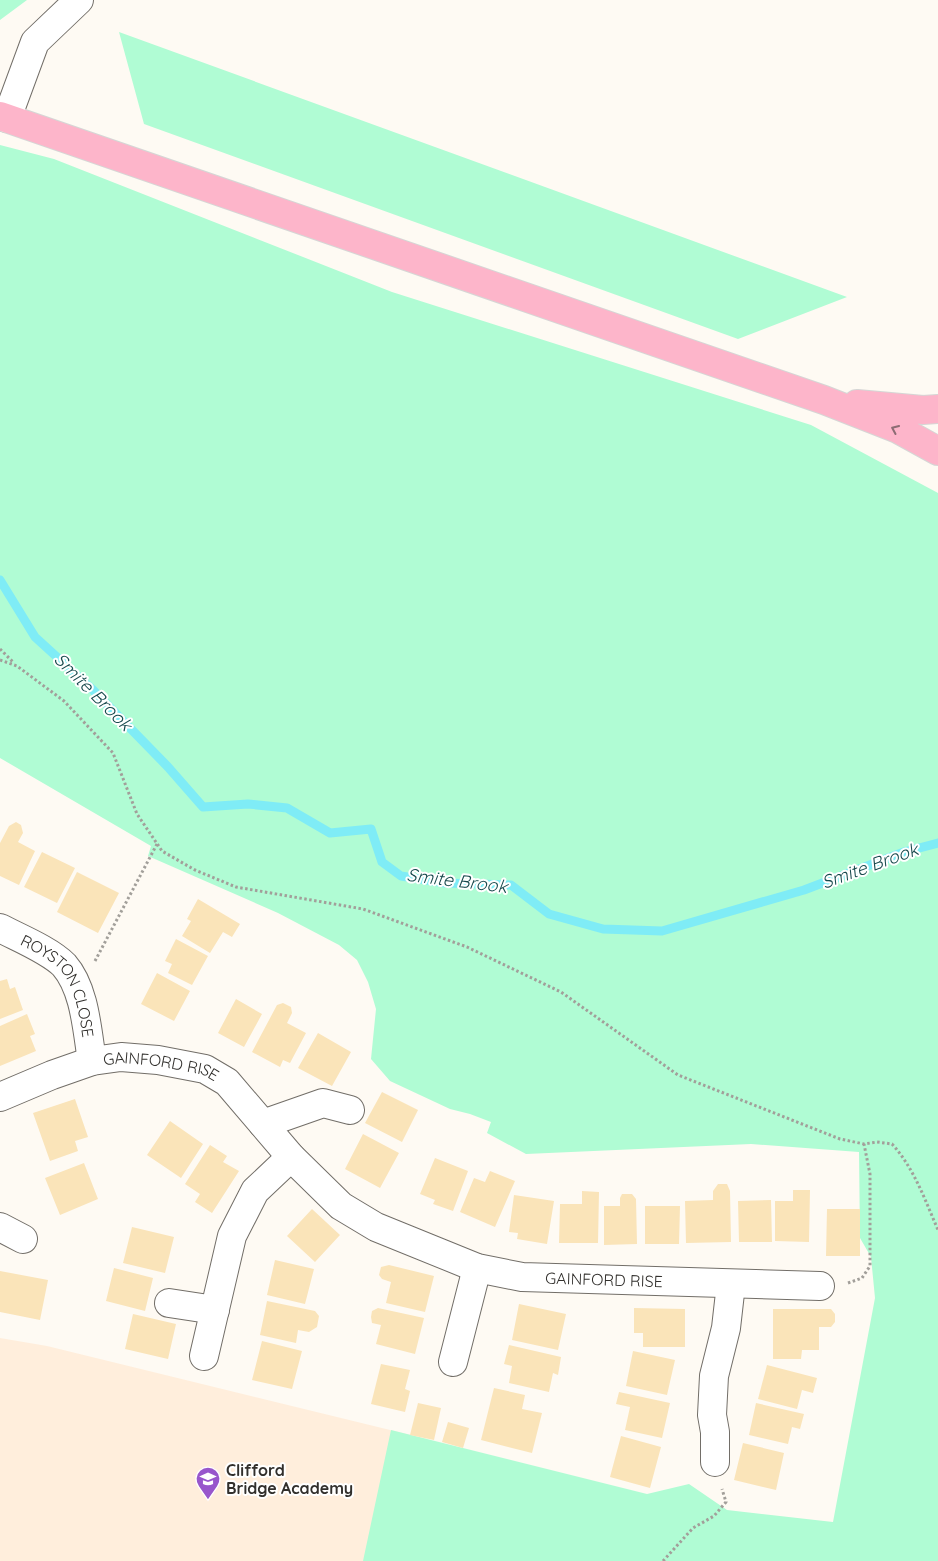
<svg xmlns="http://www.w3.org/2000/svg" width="938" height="1561" font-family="Quicksand,sans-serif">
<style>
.education{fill:#ffeedc}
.green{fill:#b0fcd4}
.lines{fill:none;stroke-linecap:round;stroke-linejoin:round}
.stream{stroke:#7fecf6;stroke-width:9}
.building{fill:#fae4b9}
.minor-casing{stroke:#726e68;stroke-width:30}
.major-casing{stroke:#d6d6d5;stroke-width:30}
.path{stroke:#a29f9a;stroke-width:3;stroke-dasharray:2.5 2.5;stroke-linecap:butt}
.minor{stroke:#fff;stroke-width:28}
.major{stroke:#fdb5ca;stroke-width:28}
.oneway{stroke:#8d6c74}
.labels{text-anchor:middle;stroke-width:4;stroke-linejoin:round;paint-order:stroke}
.street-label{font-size:16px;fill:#32302d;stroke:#fff}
.poi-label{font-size:16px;font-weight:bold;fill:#32302d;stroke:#fff;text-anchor:start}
.water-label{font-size:18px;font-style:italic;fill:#17494d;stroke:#fff}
</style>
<rect width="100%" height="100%" fill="#fefaf3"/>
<path class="education" d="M0 1338 47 1346 427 1439 404 1561H0Z"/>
<path class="green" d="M0 0H27L0 20Z
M119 32 847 297 738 339 144 124Z
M0 145 54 159 392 292 811 425 938 493V1561H363L391 1430 647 1494 689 1484 727 1510 833 1522 875 1298 871 1257 860 1238 859 1152 751 1144 526 1154 487 1133 491 1122 470 1114 450 1109 390 1081 371 1059 376 1009 368 982 357 960 339 945 278 913 148 856 151 846 0 758Z"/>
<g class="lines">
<path class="stream" d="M0 580 35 637 92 689 168 767 203 807 248 804 287 808 330 833 371 829 382 862 401 876 445 883 511 885 549 914 603 929 662 931 804 890 904 852 938 843"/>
</g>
<path class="building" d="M16 822 21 825 23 833 18 842 35 851 19 885 0 876V843L9 826Z
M42 852 75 868 57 903 24 887Z
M77 872 119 893 98 933 57 912Z
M198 899 240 924 232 937 223 932 210 953 182 936 191 921 187 919Z
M176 939 208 956 192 985 168 973 172 964 165 961Z
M157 973 190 991 174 1021 141 1004Z
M7 979 10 989 15 987 23 1010 0 1019V981Z
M236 999 262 1014 244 1047 218 1033Z
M283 1003 291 1007 292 1013 287 1023 306 1033 290 1063 283 1060 280 1067 252 1052 277 1005Z
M27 1014 35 1034 30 1036 36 1051 0 1066V1026Z
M318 1033 351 1052 332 1086 298 1068Z
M382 1092 418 1110 402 1142 365 1123Z
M75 1099 88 1137 75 1141 78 1151 50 1161 33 1113Z
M170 1121 203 1144 181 1178 147 1155Z
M363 1134 399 1153 380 1188 345 1169Z
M210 1145 227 1156 223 1162 239 1171 212 1213 195 1202 200 1194 185 1184Z
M435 1158 468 1171 453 1211 433 1204 435 1200 420 1194Z
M84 1163 98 1199 60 1215 45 1178Z
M490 1171 515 1181 495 1227 460 1212 474 1178 485 1182Z
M718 1184H727L730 1191 731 1242 686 1243 685 1201 713 1200V1191Z
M793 1190H810L809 1242 775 1241V1201H793Z
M582 1191 599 1192 598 1243H559L560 1204H582Z
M622 1194H632L636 1199 637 1244 604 1245V1206H620V1198Z
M514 1195 554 1201 547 1244 517 1239 518 1233 509 1232Z
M771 1200 772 1242H739L738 1201Z
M645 1206H680L679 1244H645Z
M312 1209 340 1235 315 1262 287 1236Z
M827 1209H860V1256H826Z
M132 1227 174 1237 165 1273 123 1263Z
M275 1260 314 1269 305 1304 267 1295Z
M389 1265 434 1276 425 1312 386 1303 391 1282 382 1279 379 1275 381 1267Z
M114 1268 153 1278 145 1311 106 1301Z
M0 1271 48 1280 40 1320 0 1312Z
M267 1301 315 1311 319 1316 317 1327 309 1332 298 1330 296 1343 260 1335Z
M519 1304 566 1314 558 1350 512 1340Z
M378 1308 424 1318 415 1354 376 1344 381 1325 372 1323 371 1317 372 1311Z
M634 1308 685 1309V1347H643V1333H634Z
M773 1309H831L835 1314V1322L831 1327H819V1350H802L801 1359H773Z
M133 1314 176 1324 168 1359 125 1349Z
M262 1341 302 1351 292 1389 252 1380Z
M509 1345 561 1357 558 1375 553 1373 549 1392 509 1383 512 1366 504 1364Z
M633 1351 675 1360 667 1395 626 1386Z
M381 1364 410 1370 405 1389 410 1391 405 1412 371 1404Z
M767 1365 817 1378 813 1393 802 1390 797 1409 758 1399Z
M494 1388 525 1395 522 1409 542 1413 532 1453 481 1440Z
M619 1392 670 1403 662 1438 625 1430 630 1407 616 1404Z
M418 1403 441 1408 434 1440 410 1435Z
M756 1403 804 1414 800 1429 792 1427 788 1444 749 1435Z
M448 1422 469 1428 463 1448 442 1442Z
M621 1436 661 1447 650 1488 610 1477Z
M743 1443 784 1453 776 1490 734 1480Z"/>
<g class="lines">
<defs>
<g id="minor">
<path d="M7 118 35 42 79 0"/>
<path id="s1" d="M0 928C19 938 49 950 64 965 85 989 87 1030 92 1061"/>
<path id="s2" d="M0 1097 52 1075 92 1061 121 1057 158 1060 205 1069 227 1082 291 1157 341 1206 376 1227 477 1268 522 1277 820 1286"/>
<path d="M263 1124 323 1103 350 1110"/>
<path d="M0 1227 23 1239"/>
<path d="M169 1303 215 1310"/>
<path d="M204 1356 232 1236 255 1191 291 1157"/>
<path d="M453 1362 477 1268"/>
<path d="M715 1462V1432L712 1415 714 1376 726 1328 731 1284"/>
</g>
<path id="major" d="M0 116 824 400 898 429 938 451
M857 404 923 410 938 409"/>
</defs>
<use href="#minor" class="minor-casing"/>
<use href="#major" class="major-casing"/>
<path class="path" d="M0 649 14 663
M0 660 17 666 64 701 113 753 137 814 162 851 195 870 236 887 363 909 467 947 561 992 678 1075 840 1139 864 1144 877 1142 892 1144C914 1168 925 1200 938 1230
M95 961 157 844
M848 1283 862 1278 870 1266V1174L864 1144
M663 1561 693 1528 714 1516 726 1502 722 1489"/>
<use href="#minor" class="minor"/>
<use href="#major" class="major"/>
</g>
<defs><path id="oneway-chevron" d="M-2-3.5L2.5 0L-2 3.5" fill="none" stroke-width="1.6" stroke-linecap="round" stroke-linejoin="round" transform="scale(1.25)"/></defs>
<use class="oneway" href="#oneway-chevron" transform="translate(895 429) rotate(-156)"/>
<defs>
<symbol id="school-pin" viewBox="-11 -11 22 30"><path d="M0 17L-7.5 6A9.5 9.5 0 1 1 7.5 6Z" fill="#9856cc" stroke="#fff"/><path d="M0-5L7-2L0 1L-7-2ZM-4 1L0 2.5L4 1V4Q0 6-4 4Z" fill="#fff"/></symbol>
</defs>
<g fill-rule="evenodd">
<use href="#school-pin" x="194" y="1465" width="28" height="38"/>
</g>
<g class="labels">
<g class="street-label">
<text dy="6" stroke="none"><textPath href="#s1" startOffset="88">ROYSTON CLOSE</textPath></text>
<text dy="6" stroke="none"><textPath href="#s2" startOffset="169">GAINFORD RISE</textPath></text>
<text dy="6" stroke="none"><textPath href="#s2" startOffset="685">GAINFORD RISE</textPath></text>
</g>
<g class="poi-label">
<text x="226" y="1476">Clifford<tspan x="226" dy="18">Bridge Academy</tspan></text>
</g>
<g class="water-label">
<text transform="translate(93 692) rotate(45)" y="6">Smite Brook</text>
<text transform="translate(870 866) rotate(-20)" y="6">Smite Brook</text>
<text transform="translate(457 881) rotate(7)" y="6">Smite Brook</text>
</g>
</g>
</svg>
